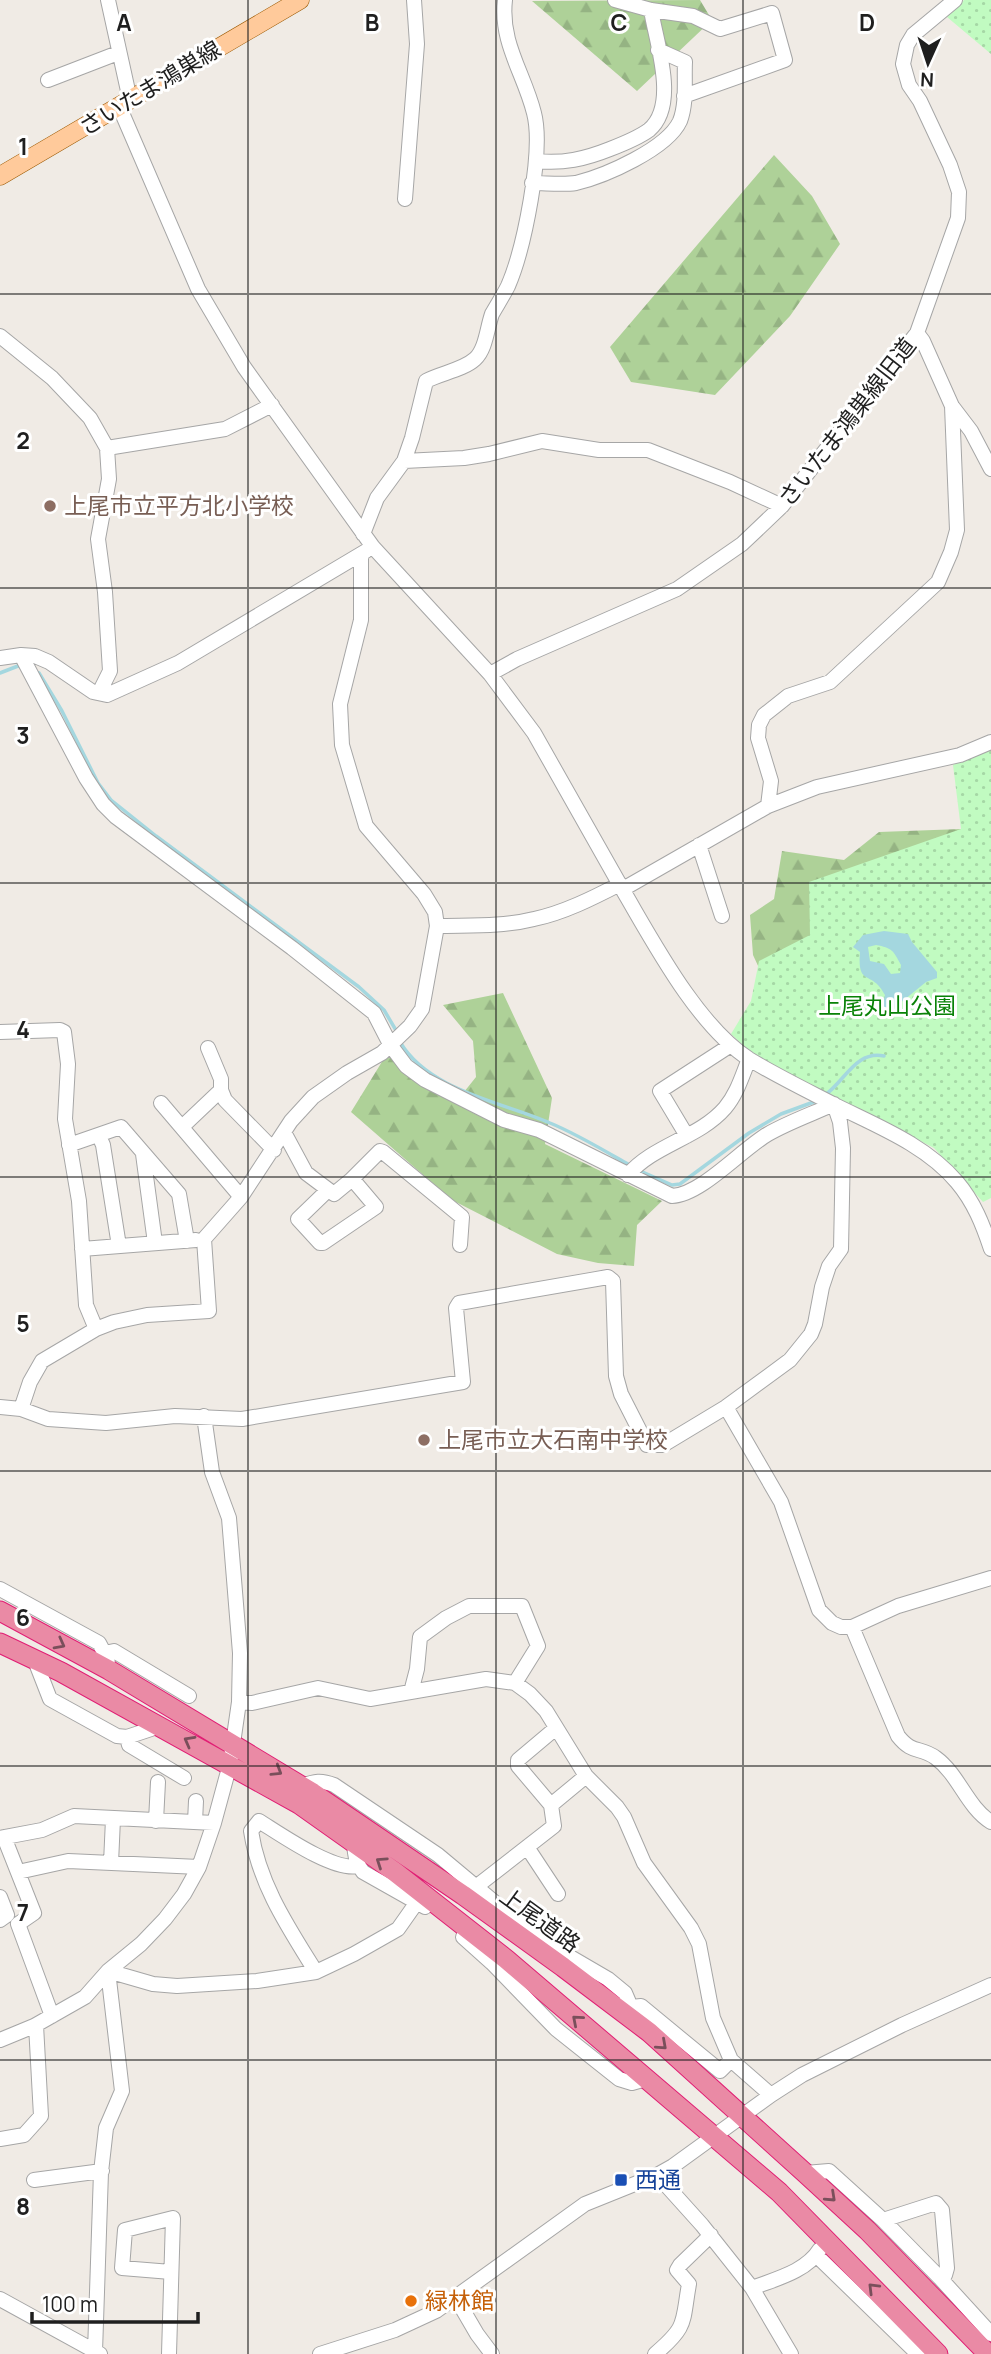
<svg xmlns="http://www.w3.org/2000/svg" width="991" height="2354" font-family="Manrope,'Noto Sans JP',sans-serif">
<style>
.forest{fill:url(#forest-firs)}
.park{fill:url(#park-dots)}
.water{fill:#a4d7df;fill-rule:evenodd}
.lines{fill:none;stroke-linecap:round;stroke-linejoin:round}
.stream{stroke:#a4d7df;stroke-width:3.5}
.minor-casing{stroke:#a6a6a6;stroke-width:16}
.major-casing{stroke:#9a5800;stroke-width:19}
.highway-casing{stroke:#e11e74;stroke-width:21}
.minor{stroke:#fff;stroke-width:14}
.major{stroke:#ffca9b;stroke-width:18}
.highway{stroke:#ea8aa5;stroke-width:19}
.oneway{stroke:#7a4f5b}
.grid{fill:none;stroke:#1f1f1f;stroke-width:2;stroke-opacity:0.55}
.education-dot{fill:#8d6e63;stroke:#fff;stroke-width:2.5}
.transit-dot{fill:#1a4fb4;stroke:#fff;stroke-width:2.5}
.food-dot{fill:#e8710a;stroke:#fff;stroke-width:2.5}
.labels{text-anchor:middle;stroke-width:6;stroke-linejoin:round;paint-order:stroke}
.street-label{font-size:23px;fill:#1f1f1f;stroke:#fff}
.education-label{font-size:23px;fill:#785e54;stroke:#fff;text-anchor:start}
.park-label{font-size:23px;fill:#098207;stroke:#fff}
.transit-label{font-size:23px;fill:#164399;stroke:#fff;text-anchor:start}
.food-label{font-size:23px;fill:#c56008;stroke:#fff;text-anchor:start}
.grid-label{font-size:23px;text-anchor:middle;font-weight:bold;fill:#1f1f1f;stroke:#fff;stroke-width:6;stroke-linejoin:round;paint-order:stroke}
</style>
<defs>
<pattern id="forest-firs" width="22" height="20" patternUnits="userSpaceOnUse" patternTransform="scale(1.75)"><rect width="22" height="20" fill="#aed198"/><path d="M5 1l3.5 6h-7zM16 11l3.5 6h-7z" fill="#95b383"/></pattern>
<pattern id="park-dots" width="8" height="8" patternUnits="userSpaceOnUse" patternTransform="scale(1.75)"><rect width="8" height="8" fill="#c1fbc1"/><path d="M2 2h.1M6 6h.1" fill="none" stroke="#a5d7a5" stroke-width="1.8" stroke-linecap="round"/></pattern>
</defs>
<rect width="100%" height="100%" fill="#f0ebe5"/>
<path class="forest" d="M700 0 712 20 637 91 532 1Z
M774 155 812 196 840 244 790 316 715 395 631 382 610 347Z
M968 806 991 939 779 1011 753 955 750 915 774 899 782 851 844 860 879 832 961 829Z
M503 993 552 1098 545 1144 662 1201 637 1225 634 1266 598 1263 557 1254 452 1200 351 1112 388 1052 456 1102 476 1077 473 1041 443 1005Z"/>
<path class="park" d="M964 0H991V54L947 17Z
M991 749V1198L983 1202 934 1148 772 1065 747 1049 731 1034 751 1001 759 961 810 935 809 882 961 829 953 765Z"/>
<path class="water" d="M884 931 908 934 912 942 937 972V978L926 982 888 1013H881L885 995C872 969 857 988 860 952L853 947 863 935ZM876 945C892 948 893 950 901 965L900 973 891 974 884 964 870 961 868 947Z"/>
<g class="lines">
<path class="stream" d="M35 672 39 673 62 711 98 783 111 800 156 836 359 987 384 1010 397 1032
M0 673 18 666 21 667
M400 1042C429 1091 502 1102 550 1123 577 1134 605 1151 631 1166
M825 1095C845 1081 856 1050 884 1056
M638 1170 672 1185 680 1184 749 1133 781 1114 819 1100"/>
<defs>
<path id="minor" d="M108 0 130 100
M615 0 651 10 693 16 720 29 772 13 785 60 684 96
M48 80 118 53
M119 106 198 289 244 367 373 547 490 674 534 733C564 786 594 839 624 892 655 945 698 1026 749 1059 777 1076 806 1090 835 1105 877 1126 926 1145 957 1182 974 1202 983 1225 991 1249
M536 161C563 164 585 159 610 149 623 144 638 138 649 130 679 105 656 42 651 10
M532 183C546 183 562 185 576 183 605 176 667 149 680 121 687 103 684 80 685 62L658 50
M405 199 417 44 414 0
M917 333 923 341 952 406 971 431 991 469
M0 336 52 378 90 418 107 448 109 479 98 539 105 592 110 671 99 693
M107 448 225 429 272 405
M404 461 464 458 489 454 542 441 599 450H648L730 482 782 506
M363 534 377 498 404 461 412 438 426 381C441 373 463 370 475 359 486 349 487 328 492 314 497 305 503 296 508 286 524 249 544 151 534 113 524 73 500 43 505 0
M21 655 86 778 103 804 116 817 292 948 374 1013 391 1046 406 1066 425 1080 504 1120 539 1130 672 1196C701 1195 742 1149 768 1134 789 1122 812 1114 834 1104
M0 658 21 655 35 656 49 662 93 692 107 695 178 663 366 551
M490 674 517 659 677 589 742 544 782 506 917 333 958 218 959 192 950 165 920 101 909 85 903 64 907 45 913 35 955 0
M768 806 771 781 758 738 759 725 764 715 788 696 830 682 938 582 951 552 957 530 952 406
M699 845 722 916
M623 889 768 806 817 787 960 755 991 742
M437 926C469 925 502 927 534 919 563 913 593 898 620 884
M0 1032 60 1030 64 1032 68 1064 65 1119 79 1201 86 1305 96 1329
M208 1048 221 1079V1090L225 1100 274 1150
M161 1103 241 1197
M182 1127 221 1090
M285 1134 306 1173 334 1194 351 1180 354 1181 376 1207 323 1243H320L298 1219 328 1190
M99 1136 103 1145 119 1246
M687 1136 660 1091 731 1045
M69 1145 121 1127 179 1194 187 1241
M143 1154 155 1243
M628 1175C653 1145 699 1138 725 1108 737 1094 742 1076 749 1059
M351 1180 380 1151 383 1152 462 1217 460 1245
M82 1249 196 1240
M0 1407 21 1409 48 1419 106 1423 175 1416 242 1419 463 1382 456 1308 459 1303 608 1277 613 1281 616 1376 621 1394 647 1445H663L726 1407 790 1360 811 1334 815 1324 822 1287 829 1266 841 1249 843 1148 840 1122 834 1104
M726 1407 781 1502 819 1610 832 1623 841 1627H852L898 1606 991 1578
M21 1409 30 1382 42 1361 96 1329 114 1322 147 1315 209 1311 204 1239 241 1197 291 1121 313 1097 347 1073 382 1053 410 1026 422 1009 437 926 435 912 424 894 366 826 342 745 340 704 361 620V555
M0 1589 99 1643 107 1658 109 1670
M852 1627 898 1736C913 1755 920 1746 936 1758 959 1775 967 1807 991 1822
M105 1653 114 1651 189 1696
M34 1658 50 1699 117 1736 127 1737 160 1726
M411 1692 417 1669 420 1637 446 1618 469 1606H522L538 1646 515 1683
M239 1702 252 1703 318 1688 370 1699 486 1679 515 1683 530 1694 546 1711 586 1776 617 1807 624 1817 644 1863 691 1928 699 1944 713 2018 731 2060 771 2095
M127 1737 129 1745 184 1778
M302 1786C315 1781 321 1780 334 1785L438 1855 536 1937 608 1979 625 1993 631 2007 630 2017
M551 1805 586 1776
M156 1821 158 1782
M195 1822 196 1801
M4 1837 34 1913 18 1924 52 2016
M0 1838 42 1830 74 1816 214 1823
M354 1844C355 1855 356 1863 363 1872L425 1907
M527 1847 558 1894
M111 1863 113 1819
M18 1872 68 1861 199 1867
M477 1886 554 1826 551 1805 518 1766V1760L556 1728
M0 1897 7 1915 0 1920
M463 1937 492 1963 556 2029 619 2079 632 2083 646 2079
M316 1972C288 1927 259 1884 251 1831L259 1821C280 1834 334 1872 358 1866
M631 2007 641 2006 720 2071 731 2060
M0 2040 34 2026 85 1997 108 1971 141 1944 165 1919 184 1894 199 1867 214 1823 230 1764 239 1702 240 1653 229 1518 212 1472 204 1416
M0 2139 24 2135 41 2116 36 2025
M805 2173 829 2171 883 2220 940 2278
M657 2175 702 2225 752 2288 791 2354
M34 2180 102 2171
M883 2220 936 2203 942 2210 947 2268 945 2275 940 2278 991 2334
M816 2255 918 2354
M752 2288C775 2279 806 2272 820 2249
M456 2298 477 2334 492 2354
M0 2299 100 2354
M95 2352 101 2172 106 2128 122 2091 108 1971 153 1984 177 1986 257 1981 316 1972 354 1954 398 1929 417 1902
M169 2354 173 2218 125 2230 122 2268 171 2272
M320 2354 395 2330 436 2311 585 2204 657 2175 673 2166 771 2095 802 2075 902 2025 991 1985
M655 2354C688 2326 682 2323 689 2284L677 2270 680 2265 711 2235"/>
<path id="major" d="M0 176 300 0"/>
<path id="highway" d="M0 1611 109 1670 313 1793 463 1895 563 1967 649 2032 805 2173 867 2230 988 2354
M0 1643 61 1672 299 1804 395 1872 506 1959 779 2192 938 2354"/>
</defs>
<use href="#minor" class="minor-casing"/>
<use href="#major" class="major-casing"/>
<use href="#highway" class="highway-casing"/>
<use href="#minor" class="minor"/>
<use href="#major" class="major"/>
<use href="#highway" class="highway"/>
</g>
<defs><path id="oneway-chevron" d="M-2-3.5L2.5 0L-2 3.5" fill="none" stroke-width="1.6" stroke-linecap="round" stroke-linejoin="round" transform="scale(1.75)"/></defs>
<g class="oneway">
<use href="#oneway-chevron" transform="translate(60 1644) rotate(28)"/>
<use href="#oneway-chevron" transform="translate(189 1741) rotate(-151)"/>
<use href="#oneway-chevron" transform="translate(277 1771) rotate(32)"/>
<use href="#oneway-chevron" transform="translate(381 1862) rotate(-146)"/>
<use href="#oneway-chevron" transform="translate(577 2020) rotate(-139)"/>
<use href="#oneway-chevron" transform="translate(662 2045) rotate(42)"/>
<use href="#oneway-chevron" transform="translate(831 2197) rotate(43)"/>
<use href="#oneway-chevron" transform="translate(873 2288) rotate(-135)"/>
</g>
<path class="grid" d="M248 0V2354M496 0V2354M743 0V2354M0 294H991M0 588H991M0 883H991M0 1177H991M0 1471H991M0 1766H991M0 2060H991"/>
<g class="education-dot">
<circle cx="50" cy="506" r="7"/>
<circle cx="424" cy="1440" r="7"/>
</g>
<rect class="transit-dot" x="614" y="2173" width="14" height="14" rx="3.5"/>
<circle class="food-dot" cx="411" cy="2301" r="7"/>
<g class="labels">
<g class="street-label">
<text transform="translate(150 88) rotate(-31)" y="8">さいたま鴻巣線</text>
<text transform="translate(847 422) rotate(-52)" y="8">さいたま鴻巣線旧道</text>
<text transform="translate(540 1920) rotate(36)" y="8">上尾道路</text>
</g>
<g class="education-label">
<text x="64" y="514">上尾市立平方北小学校</text>
<text x="438" y="1448">上尾市立大石南中学校</text>
</g>
<g class="park-label">
<text x="887" y="1014">上尾丸山公園</text>
</g>
<g class="transit-label">
<text x="635" y="2188">西通</text>
</g>
<g class="food-label">
<text x="425" y="2309">緑林館</text>
</g>
</g>
<g class="grid-label">
<text x="124" y="31">A</text>
<text x="372" y="31">B</text>
<text x="619" y="31">C</text>
<text x="867" y="31">D</text>
<text x="23" y="155">1</text>
<text x="23" y="449">2</text>
<text x="23" y="744">3</text>
<text x="23" y="1038">4</text>
<text x="23" y="1332">5</text>
<text x="23" y="1626">6</text>
<text x="23" y="1921">7</text>
<text x="23" y="2215">8</text>
</g>
<g transform="translate(928 63) rotate(183)" stroke="#ffffff" stroke-width="5" paint-order="stroke">
<path d="M0-5L12 26L0 18L-12 26Z" fill="#1f1f1f"/>
<text y="-10" font-size="19" font-weight="bold" text-anchor="middle" fill="#1f1f1f">N</text>
</g>
<path d="M32 2312v10h166v-10" fill="none" stroke="#1f1f1f" stroke-width="3.5"/>
<text x="42" y="2312" font-size="21" fill="#1f1f1f" stroke="#ffffff" stroke-width="5" paint-order="stroke">100 m</text>
</svg>
